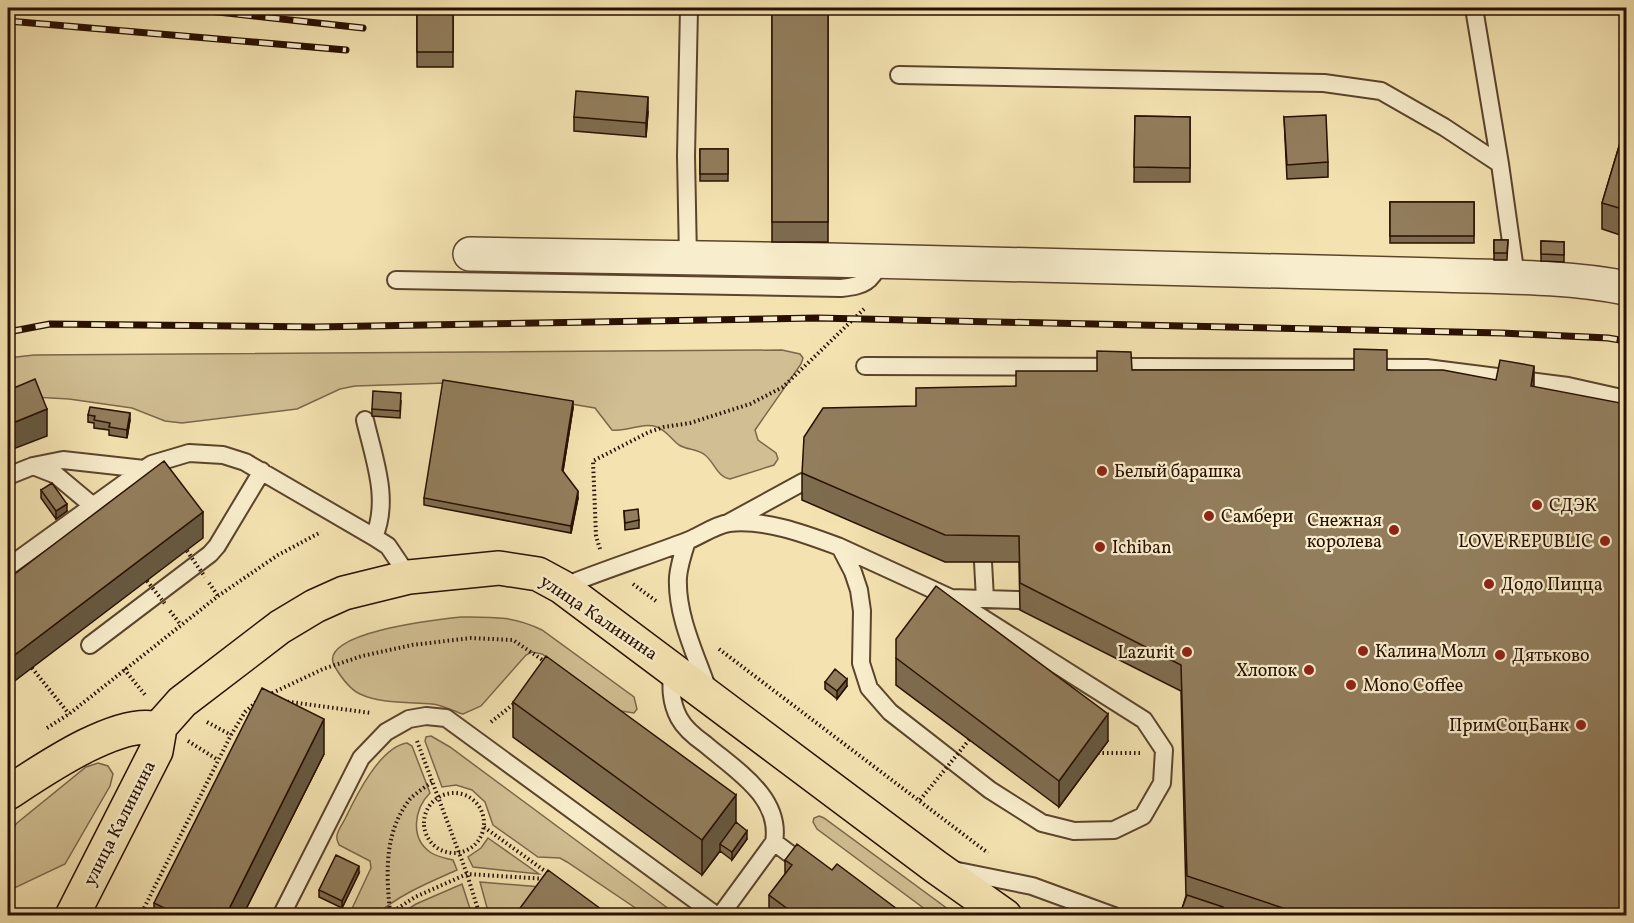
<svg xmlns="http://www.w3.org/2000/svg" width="1634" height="923" font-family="Vollkorn,serif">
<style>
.green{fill:#d1bf93;stroke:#7c674a;stroke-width:1.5}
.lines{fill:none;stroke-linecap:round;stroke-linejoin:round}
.lane-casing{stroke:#5b442c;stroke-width:20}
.street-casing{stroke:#5b442c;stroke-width:36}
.primary-casing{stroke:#280f00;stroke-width:36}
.path{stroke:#280f00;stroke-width:4;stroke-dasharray:1.5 3;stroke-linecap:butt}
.lane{stroke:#f8edcc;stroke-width:16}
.street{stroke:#f8edcc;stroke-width:33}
.primary{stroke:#f4e3b1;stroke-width:33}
.rail-casing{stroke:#280f00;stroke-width:7}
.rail{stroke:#f8edcc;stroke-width:4.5;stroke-dasharray:14;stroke-linecap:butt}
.path-bridge{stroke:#280f00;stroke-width:4;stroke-dasharray:1.5 3;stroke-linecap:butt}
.wall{fill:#7e6c4f;stroke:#280f00;stroke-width:1.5}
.shaded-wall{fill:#665840;stroke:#280f00;stroke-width:1.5}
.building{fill:#927d5c;stroke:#280f00;stroke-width:1.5}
.poi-dot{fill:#8f2418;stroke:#f8edcc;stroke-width:2}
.labels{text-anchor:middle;stroke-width:4.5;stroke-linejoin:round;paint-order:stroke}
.poi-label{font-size:18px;fill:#280f00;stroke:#f8edcc;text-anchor:start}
.street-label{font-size:18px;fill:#280f00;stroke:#f8edcc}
</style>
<rect width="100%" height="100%" fill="#f4e3b1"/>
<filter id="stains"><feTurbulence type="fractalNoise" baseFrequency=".00333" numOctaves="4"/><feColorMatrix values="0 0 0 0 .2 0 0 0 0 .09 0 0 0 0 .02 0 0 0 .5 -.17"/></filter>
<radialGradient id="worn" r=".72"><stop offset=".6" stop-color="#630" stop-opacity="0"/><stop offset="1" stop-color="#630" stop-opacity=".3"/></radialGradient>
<path class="green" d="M782 350 800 354 803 358 801 364 755 430 758 440 776 453 778 459 774 465 730 479C717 477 715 463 705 455 698 449 687 450 679 445 671 439 667 431 657 427 641 422 629 432 612 430L595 408 446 383 355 386 340 389 297 409 182 423 165 421 132 408 69 399 33 397 8 404V358L34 355Z
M462 617C493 617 514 616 542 630L634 697 637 709 634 713 621 711 542 654 532 652 526 655 481 706 463 714C453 711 442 705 432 704 410 702 381 704 360 694 349 689 341 677 335 667 313 632 443 619 462 617Z
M431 736 450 747 677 915H646L567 862 560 858 538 857 493 825 485 802 472 790 456 785 442 787 425 741 426 737Z
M407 743 412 746 430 793C414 809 410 838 430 852 437 857 445 858 453 860L457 870C428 883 400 894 376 915H349L371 868 370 861 339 845C338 842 336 839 337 836 337 831 343 823 345 819 356 796 380 747 407 743Z
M98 763 108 766 113 774 110 786 65 864 12 889 8 893V841L9 833 17 823 86 767Z
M819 816 824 818 956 915H933L817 829 813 822 814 818Z
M488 838 539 874 473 867 468 857 481 848Z
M480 882 541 887 520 915H489Z
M462 884 472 915H399L416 904Z"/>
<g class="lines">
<defs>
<path id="lane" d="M1474 8 1500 164 1516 277
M899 75 1324 83 1381 91 1444 127 1500 164
M688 258 686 156 689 8
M396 280 841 288C867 285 868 283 882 261
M865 366 1426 368 1568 386 1626 399
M365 420C374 459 390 499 374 537
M33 466 56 475 93 506
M8 476 33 466 63 460 144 469
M728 523 803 482
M687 541C683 553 679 565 678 577 676 615 696 655 708 690
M983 562 985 599
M8 567 144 469 152 464 189 453 223 455 245 462 374 537 388 546 409 577
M562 587C603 570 645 557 687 541 700 536 715 525 729 523 766 519 805 534 840 547L853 572 859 590 862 611 861 663 869 688 890 712 990 790 1042 823 1074 831 1114 830 1143 816 1162 783 1164 750 1144 720 951 598 840 547
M952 598 1020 600
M90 645 210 554 217 546 262 471
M672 668C671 686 670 701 679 718 685 729 695 737 705 744 734 769 782 797 774 842L806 866
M953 870 1032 886 1114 916
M281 916 361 758 386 732 409 719 426 716 446 718 717 916
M720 916 774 842"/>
<path id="street" d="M470 254 828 260 1439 275C1501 277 1566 276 1626 288"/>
<path id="primary" d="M8 793C40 772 119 717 158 729
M72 916 156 751 159 734 158 729 182 702 280 627 315 606 344 593 409 577 499 568 538 574 562 587 936 867 1005 916"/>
</defs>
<use href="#lane" class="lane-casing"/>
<use href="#street" class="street-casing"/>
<use href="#primary" class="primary-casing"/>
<path class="path" d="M600 549 596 536 593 461 649 432 664 427 690 423 750 404 783 387 864 309
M209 583 218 596
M633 584 656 601
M170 611 181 625
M719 649 988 853
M32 668 69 714
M124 669 146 696
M268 695 323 669 362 656 412 645 471 638 513 640 547 663
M283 701 371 713
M207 722 231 735
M491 722 515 703
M47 728 69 714 218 596 278 555 321 532
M188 741 218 760
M417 741 467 874 480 916
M1098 753H1140
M424 823a30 30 0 1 1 60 0a30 30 0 1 1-60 0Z
M484 827 549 874
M390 912C386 873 384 832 410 799 416 793 425 787 432 782
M140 916 231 735 245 712 256 702
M386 916 415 897 467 874 547 879"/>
<use href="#lane" class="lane"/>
<use href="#street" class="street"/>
<use href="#primary" class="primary"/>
<defs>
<path id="rail" d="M182 8 363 28
M8 21 346 50
M8 332 50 324 315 327 817 318 1502 333 1608 338 1626 341"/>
</defs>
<use href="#rail" class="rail-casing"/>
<use href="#rail" class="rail"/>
<path class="path-bridge" d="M187 551 205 577
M147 581 166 605
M920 800 969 740"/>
</g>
<path class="wall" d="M417 8H453V67H417Z
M772 8H828V242H772Z
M648 112 646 137 574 131V117Z
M1135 116 1190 117V182H1134Z
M1284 117 1328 162V177L1287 179Z
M1626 123V237L1602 229V203Z
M700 149H728V181H700Z
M1390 202H1474V243H1390Z
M1494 240H1508L1507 260H1494Z
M1541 241 1564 242V262L1541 261Z
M1132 370H1387L1534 387 1626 915H1180L1186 896 1181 691 1020 610 1019 562H945L802 500V473L916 406 1016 386Z
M401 401 400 418 372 416V409Z
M573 408 563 471 578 498 571 533 424 505V498Z
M88 415 130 420 127 438 109 435V430L94 428V423L88 422Z
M41 490 67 511 56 519 41 498Z
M624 511 639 520V528L625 530Z
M896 658 1108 741 1059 807 896 685Z
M825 682 847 686 837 699 825 689Z
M513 702 736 822 747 839 732 860 720 851 702 875 513 737Z
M324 754 243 915H154V903Z
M785 860 832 870 905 915H769V895L785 874Z
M359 873 342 908 319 897V890Z"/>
<path class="shaded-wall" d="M648 97V112L646 137V123Z
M1534 366V393L1531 386Z
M573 401V408L562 477V470Z
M47 409V436L8 451V425Z
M130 413V420L127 438V430Z
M578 491V498L571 533V526Z
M67 504V511L56 519V511Z
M203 512V538L8 686V660Z
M847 679V686L837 699V691Z
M1108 714V741L1059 807V781Z
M324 719V754L243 915H226Z
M736 795V830L720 844V851L702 875V840Z
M747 831V839L732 860V852Z
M359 866V873L342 908V901Z"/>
<path class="building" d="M417 8H453V52H417Z
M772 8H828V222H772Z
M576 91 648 97 646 123 574 117Z
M1326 115 1328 162 1287 165 1284 117Z
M1135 116 1190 117V168L1134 167Z
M1626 123V210L1602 203Z
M700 149H728V174H700Z
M1390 202H1474V236H1390Z
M1494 240H1508L1507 253H1494Z
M1541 241 1564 242V255L1541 254Z
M1354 349 1387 350V370H1443L1496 380 1500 360 1534 366 1531 386 1626 404V915H1304L1187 876 1181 665 1020 583 1019 536 945 535 802 473 804 437 823 408 916 406V388L1016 386V371H1097V351L1131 352 1132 370H1354Z
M10 379 14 388 35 379 47 409 8 425V380Z
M443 380 573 401 562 470 578 491 571 526 424 498Z
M373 391 401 393 400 411 372 409Z
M90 407 130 413 127 430 109 427 110 423 94 420 95 416 88 415Z
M164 461 203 512 8 660V579Z
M52 483 67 504 56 511 41 490Z
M638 509 639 520 625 523 624 511Z
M936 586 1108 714 1059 781 896 658V639Z
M546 656 736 795 702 840 513 702Z
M835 669 847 679 837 691 825 682Z
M262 688 324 719 226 915H178L154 903Z
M736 822 747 831 732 852 720 844Z
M797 844 832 870 837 864 905 915H796L769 895 792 865 785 860Z
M336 855 359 866 342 901 319 890Z
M548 870 609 915H515Z
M1187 895 1223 907 1220 915H1185L1180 914Z"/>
<g class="poi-dot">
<circle cx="1102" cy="471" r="6"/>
<circle cx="1537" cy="505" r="6"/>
<circle cx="1209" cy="516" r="6"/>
<circle cx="1394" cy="530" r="6"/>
<circle cx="1605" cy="541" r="6"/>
<circle cx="1100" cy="547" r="6"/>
<circle cx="1489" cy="584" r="6"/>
<circle cx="1363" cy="651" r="6"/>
<circle cx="1187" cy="652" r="6"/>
<circle cx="1500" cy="655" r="6"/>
<circle cx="1309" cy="670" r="6"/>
<circle cx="1351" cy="685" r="6"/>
<circle cx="1581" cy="725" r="6"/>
</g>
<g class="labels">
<g class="poi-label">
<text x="1114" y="477">Белый барашка</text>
<text x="1549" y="511">СДЭК</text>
<text x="1221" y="522">Самбери</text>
<text x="1382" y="526" text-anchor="end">Снежная<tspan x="1382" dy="21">королева</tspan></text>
<text x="1593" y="547" text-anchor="end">LOVE REPUBLIC</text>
<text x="1112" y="553">Ichiban</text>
<text x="1501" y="590">Додо Пицца</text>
<text x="1375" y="657">Калина Молл</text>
<text x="1175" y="658" text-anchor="end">Lazurit</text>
<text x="1512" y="661">Дятьково</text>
<text x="1297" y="676" text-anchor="end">Хлопок</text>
<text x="1363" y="691">Mono Coffee</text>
<text x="1569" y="731" text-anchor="end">ПримСоцБанк</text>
</g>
<g class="street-label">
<text transform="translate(599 617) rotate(34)" y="6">улица Калинина</text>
<text transform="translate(119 823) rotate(-63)" y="6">улица Калинина</text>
</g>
</g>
<rect width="1634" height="923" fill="none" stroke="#f4e3b1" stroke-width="30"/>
<rect x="9" y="9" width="1616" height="905" fill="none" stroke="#280f00" stroke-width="3"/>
<rect x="15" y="15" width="1604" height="893" fill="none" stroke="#280f00" stroke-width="1.5"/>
<rect width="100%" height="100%" filter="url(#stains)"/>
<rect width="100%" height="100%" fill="url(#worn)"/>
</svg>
